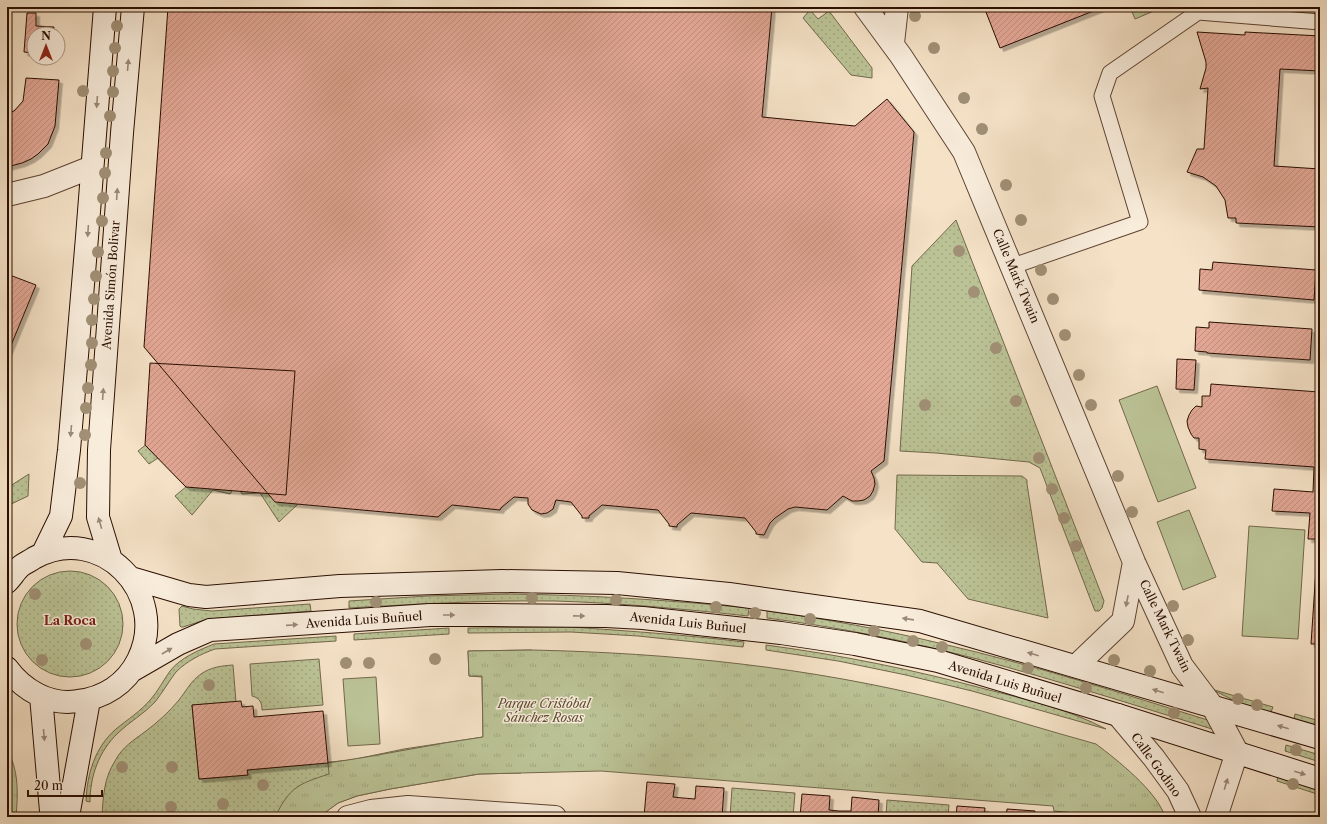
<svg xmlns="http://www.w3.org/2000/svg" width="1327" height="824" font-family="'Libre Caslon Text',serif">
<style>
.grass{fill:url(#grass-dots);stroke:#72684b}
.park{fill:url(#park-tufts);stroke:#72684b}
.pitch{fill:#bbc396;stroke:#72684b}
.building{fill:url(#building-hatch);stroke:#2a0e00;filter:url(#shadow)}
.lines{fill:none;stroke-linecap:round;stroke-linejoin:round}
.lane-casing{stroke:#5d4332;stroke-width:17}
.street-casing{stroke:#5d4332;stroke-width:24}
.secondary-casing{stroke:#2a0e00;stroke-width:24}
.lane{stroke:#f8ecdb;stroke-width:15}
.street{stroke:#f8ecdb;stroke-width:22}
.secondary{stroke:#f8ecdb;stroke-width:22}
.tree{fill:#a19076}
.oneway{fill:#9b8878}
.labels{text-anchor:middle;stroke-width:3;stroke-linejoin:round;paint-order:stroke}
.street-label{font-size:12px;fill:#2a0e00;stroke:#f8ecdb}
.park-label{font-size:12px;font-style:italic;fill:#5d4d34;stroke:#f8ecdb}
.neighbourhood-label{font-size:13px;font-weight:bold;fill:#7a1f14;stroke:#f8ecdb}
</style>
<defs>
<pattern id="grass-dots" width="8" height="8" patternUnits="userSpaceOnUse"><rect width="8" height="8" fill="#bbc396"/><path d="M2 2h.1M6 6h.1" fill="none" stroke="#a1a680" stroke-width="1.8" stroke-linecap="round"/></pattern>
<pattern id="park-tufts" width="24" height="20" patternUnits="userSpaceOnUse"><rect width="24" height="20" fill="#bbc396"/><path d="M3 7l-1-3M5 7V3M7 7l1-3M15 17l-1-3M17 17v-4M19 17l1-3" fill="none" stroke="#a1a680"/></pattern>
<pattern id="building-hatch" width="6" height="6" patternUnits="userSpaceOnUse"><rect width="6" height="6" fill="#e2a795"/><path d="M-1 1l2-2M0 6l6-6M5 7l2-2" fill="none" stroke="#c28f7f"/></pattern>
<filter id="shadow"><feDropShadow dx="3.5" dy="3.5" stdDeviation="0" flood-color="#0004"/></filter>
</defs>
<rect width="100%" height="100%" fill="#f5e2c7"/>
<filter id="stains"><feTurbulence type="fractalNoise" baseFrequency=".005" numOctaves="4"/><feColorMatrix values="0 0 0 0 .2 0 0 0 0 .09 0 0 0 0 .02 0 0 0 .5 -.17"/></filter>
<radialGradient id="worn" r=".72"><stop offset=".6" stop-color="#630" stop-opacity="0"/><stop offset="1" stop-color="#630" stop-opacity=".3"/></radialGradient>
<path class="grass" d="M810 10 818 19 829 11 872 68V78L851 75 803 18Z
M956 220 1104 601 1102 608 1099 611H1095L1093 606 1040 468 1029 462 936 453 900 451 912 266Z
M172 424 158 458 149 464 138 451Z
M216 462 298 504 279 522 260 493 242 494 236 485 230 494 213 490 192 515 175 496Z
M29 474 28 496 7 506V488Z
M897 475 1022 476 1027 480V484L1048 618 968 599 937 563 922 562 895 529Z
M17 624a53 53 0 1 1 106 0a53 53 0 1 1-106 0Z
M509 594C589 595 669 600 749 608L748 616C684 609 620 603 555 601 486 600 418 604 349 608V601L427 596Z
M310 604 311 611 208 619 183 627H181L180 626 179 609 182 606 193 609 212 611Z
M767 611C827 619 885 630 943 644 1034 665 1124 694 1214 722L1212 729C1134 705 1056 680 977 659 908 641 837 627 767 618Z
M571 627C629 631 687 635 744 642L743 647 638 636 571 632 468 633V628Z
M449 628V634L354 640V634Z
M336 636V641L215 649C201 654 187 661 176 672 169 681 163 692 155 702 144 714 129 722 118 733 99 751 90 776 90 802L86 801C87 774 95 747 116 729 127 720 141 711 151 699 158 691 163 681 170 671 180 658 199 650 214 644Z
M766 645C841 655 915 670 989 690 1029 700 1070 710 1106 729L972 691 906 675 838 661 766 650Z
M532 650 521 773 479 774 390 789 357 796 338 803 319 817H102C103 797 104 778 115 761 122 747 134 740 146 731 158 722 169 712 179 700 186 691 191 681 201 674 211 667 221 666 233 665L236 702 192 705 199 779 248 775 247 770 351 760 404 749 483 737 482 677 469 676 468 651Z
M319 659 323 705 262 710C262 703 260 698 252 696L250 664Z
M1211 689 1273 707 1271 712 1239 703Z
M1295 714 1320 721V727L1294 719Z
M1286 745 1320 755V762L1285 751Z
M1278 776 1320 789V795L1277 781Z
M732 788 795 793 793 817H730Z
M887 800 949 805 948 817H886Z"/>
<path class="park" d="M1130 7H1161V8L1135 19Z
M532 650C671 653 810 667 945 701 995 714 1045 730 1096 744 1116 759 1158 792 1165 817H1098L1096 815 1054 811 1053 806 601 771 479 774 390 789 357 796 338 803 319 817H275C290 787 298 784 329 774L328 763C380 756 431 744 483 737L482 676H469L468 651Z
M7 749C19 771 18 793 16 817H7Z"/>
<path class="pitch" d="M1157 386 1196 488 1158 502 1119 400Z
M1189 510 1216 577 1183 590 1157 522Z
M1249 526 1305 530 1298 639 1242 636Z
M376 677 380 744 348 746 343 679Z"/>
<path class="building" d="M168 7H772L762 117 855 126 887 99 914 132 884 461 871 471 874 478 875 484 873 491 870 496 864 500 858 501H852L843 496 827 510 795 507 788 509 775 518 770 523 764 535 756 534V532L745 518 691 513 677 525V527L669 526V524L658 510 602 505 589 516V518H582V516L571 502 556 500 553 509 547 513 541 514 532 510 528 504V498L514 497 501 508 500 510 452 505 438 517 275 502 144 347Z
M984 7H1039L1040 10 1045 8V7H1100L1101 8 1000 48Z
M27 13H36V26L54 27 53 34H34L33 53 24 52Z
M1197 32 1245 35V32L1320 36V71L1280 69 1274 166 1320 169V227L1236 223V218H1228L1225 200 1216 186 1203 177 1187 172 1197 149H1204L1208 88 1200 89 1206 68V62Z
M26 78 59 80 55 126 48 144 38 154 31 159 22 163 7 167V113L14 111 23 101Z
M1213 262 1316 270 1314 300 1199 290 1200 269 1212 270Z
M7 274 36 285 7 355Z
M1209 322 1312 329 1310 360 1207 353V352L1195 351 1196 327 1209 328Z
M1177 359 1196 360 1194 390 1176 389Z
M150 363 295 371 286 495 186 487 145 445Z
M1320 382V644H1311L1318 539H1308L1310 513 1272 511 1274 489 1313 492 1314 467 1205 459 1206 450 1199 449V438H1194L1191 434 1188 427 1187 421 1189 415 1192 410 1196 406 1202 407V396H1210L1211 384 1319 392Z
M241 701 242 707 253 706 254 717 323 711 328 763 247 770 248 775 199 779 192 705Z
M647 782 675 784 673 797 683 798 695 799 696 786 724 788 722 817H644Z
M802 794 830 796 829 810 839 811H851L852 797 879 800 878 817H800Z
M957 806 985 808 984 817H956Z
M1007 809 1035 811 1034 817H1006Z"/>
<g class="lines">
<defs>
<path id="lane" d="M1013 266 1140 222 1102 96 1110 73 1198 12 1320 22"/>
<path id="street" d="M865 7 901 56 964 152 1134 562 1182 666 1213 707 1237 752 1216 817
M893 43 897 7
M7 195 44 186 92 167
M1076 666 1123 621 1134 562
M1118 715 1154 758 1178 791 1190 817
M348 817 371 811 408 807 555 817"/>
<path id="secondary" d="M43 553 61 516 69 450 87 237 105 7
M111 560 98 517 99 450 122 133 133 7
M131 578 189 595 206 597 340 586 502 581 617 583 729 594 920 621 1320 738
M7 582C12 577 16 570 21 566 25 563 30 561 34 558 100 521 171 594 138 660 126 684 104 698 78 701 50 706 23 690 7 668
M133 670 178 644 210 630 430 615H492L606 616 643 618 781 633 855 644 938 661 1118 715 1320 779
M41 696 51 811 53 817
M66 817 69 811 89 700"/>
</defs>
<use href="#lane" class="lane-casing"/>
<use href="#street" class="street-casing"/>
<use href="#secondary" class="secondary-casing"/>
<use href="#lane" class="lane"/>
<use href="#street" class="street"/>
<use href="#secondary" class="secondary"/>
</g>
<g class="tree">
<circle cx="915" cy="16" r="6"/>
<circle cx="117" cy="26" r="6"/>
<circle cx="115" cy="48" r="6"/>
<circle cx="934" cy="48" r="6"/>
<circle cx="113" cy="71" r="6"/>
<circle cx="83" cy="91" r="6"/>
<circle cx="113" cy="92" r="6"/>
<circle cx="964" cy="98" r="6"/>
<circle cx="110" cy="116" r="6"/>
<circle cx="982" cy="129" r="6"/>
<circle cx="106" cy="153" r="6"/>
<circle cx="105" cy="173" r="6"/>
<circle cx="1006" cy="185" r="6"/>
<circle cx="103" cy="198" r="6"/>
<circle cx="1021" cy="220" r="6"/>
<circle cx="102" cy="221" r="6"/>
<circle cx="959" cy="251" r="6"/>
<circle cx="98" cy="252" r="6"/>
<circle cx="1041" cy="270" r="6"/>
<circle cx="96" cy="276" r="6"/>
<circle cx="974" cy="292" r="6"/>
<circle cx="94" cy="299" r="6"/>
<circle cx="1053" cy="299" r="6"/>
<circle cx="92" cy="320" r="6"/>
<circle cx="1065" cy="335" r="6"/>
<circle cx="92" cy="343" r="6"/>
<circle cx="996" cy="348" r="6"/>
<circle cx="91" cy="365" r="6"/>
<circle cx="1079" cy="375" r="6"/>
<circle cx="88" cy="388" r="6"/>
<circle cx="1016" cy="401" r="6"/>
<circle cx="925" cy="405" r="6"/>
<circle cx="1091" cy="405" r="6"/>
<circle cx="86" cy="408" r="6"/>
<circle cx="85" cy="435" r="6"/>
<circle cx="1039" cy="458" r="6"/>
<circle cx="1118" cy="476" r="6"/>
<circle cx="80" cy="483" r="6"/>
<circle cx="1052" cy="489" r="6"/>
<circle cx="1132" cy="512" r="6"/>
<circle cx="1064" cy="518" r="6"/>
<circle cx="1076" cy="546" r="6"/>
<circle cx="35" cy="594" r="6"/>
<circle cx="532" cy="598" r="6"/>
<circle cx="616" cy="600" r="6"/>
<circle cx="376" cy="602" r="6"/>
<circle cx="1173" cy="606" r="6"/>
<circle cx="716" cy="607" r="6"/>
<circle cx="755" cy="613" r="6"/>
<circle cx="810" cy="619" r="6"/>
<circle cx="874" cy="631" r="6"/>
<circle cx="1188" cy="640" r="6"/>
<circle cx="913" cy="641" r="6"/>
<circle cx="86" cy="644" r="6"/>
<circle cx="942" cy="647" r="6"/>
<circle cx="435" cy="659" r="6"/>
<circle cx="42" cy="660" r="6"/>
<circle cx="1114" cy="660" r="6"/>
<circle cx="346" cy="663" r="6"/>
<circle cx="369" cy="663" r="6"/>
<circle cx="1028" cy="668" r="6"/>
<circle cx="1150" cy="671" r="6"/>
<circle cx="209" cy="685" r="6"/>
<circle cx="1086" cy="688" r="6"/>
<circle cx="1238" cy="699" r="6"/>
<circle cx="1257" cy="705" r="6"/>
<circle cx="1174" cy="713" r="6"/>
<circle cx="1296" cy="750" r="6"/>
<circle cx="122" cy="767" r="6"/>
<circle cx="172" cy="767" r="6"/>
<circle cx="1293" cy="784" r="6"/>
<circle cx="263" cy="785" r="6"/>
<circle cx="223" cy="804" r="6"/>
<circle cx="171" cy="807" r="6"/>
</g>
<defs><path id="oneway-solid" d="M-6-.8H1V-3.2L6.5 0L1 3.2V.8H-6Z"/></defs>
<g class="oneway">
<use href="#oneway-solid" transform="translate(128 65) rotate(-85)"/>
<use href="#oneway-solid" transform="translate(97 102) rotate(94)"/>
<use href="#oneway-solid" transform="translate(117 194) rotate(-86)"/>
<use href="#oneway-solid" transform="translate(88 231) rotate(94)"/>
<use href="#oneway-solid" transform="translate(103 394) rotate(-86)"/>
<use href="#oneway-solid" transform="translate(71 431) rotate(95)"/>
<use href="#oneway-solid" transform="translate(100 523) rotate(-106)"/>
<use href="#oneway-solid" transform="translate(1127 601) rotate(101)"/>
<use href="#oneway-solid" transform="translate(449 615)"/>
<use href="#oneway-solid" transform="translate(579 616) rotate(1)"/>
<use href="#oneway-solid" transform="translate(908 619) rotate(-172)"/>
<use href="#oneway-solid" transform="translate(292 625) rotate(-4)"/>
<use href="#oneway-solid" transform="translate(167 651) rotate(-30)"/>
<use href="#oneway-solid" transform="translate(1033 654) rotate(-164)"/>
<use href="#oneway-solid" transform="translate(1158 691) rotate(-163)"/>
<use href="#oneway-solid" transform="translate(1283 727) rotate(-164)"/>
<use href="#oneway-solid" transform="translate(44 735) rotate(85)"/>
<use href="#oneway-solid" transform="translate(1300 773) rotate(18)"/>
<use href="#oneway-solid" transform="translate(1226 784) rotate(-73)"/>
</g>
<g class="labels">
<g class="street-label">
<text transform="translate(1016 276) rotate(67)" y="4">Calle Mark Twain</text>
<text transform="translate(111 285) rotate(-86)" y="4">Avenida Simón Bolivar</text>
<text transform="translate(364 620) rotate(-4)" y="4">Avenida Luis Buñuel</text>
<text transform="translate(688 623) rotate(6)" y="4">Avenida Luis Buñuel</text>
<text transform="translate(1165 626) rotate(64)" y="4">Calle Mark Twain</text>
<text transform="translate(1005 682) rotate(17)" y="4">Avenida Luis Buñuel</text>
<text transform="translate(1156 765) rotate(54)" y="4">Calle Godino</text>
</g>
<g class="park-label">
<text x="544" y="708">Parque Cristóbal<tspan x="544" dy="14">Sánchez Rosas</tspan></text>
</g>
<g class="neighbourhood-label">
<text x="70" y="625">La Roca</text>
</g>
</g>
<rect width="1327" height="824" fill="none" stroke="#f5e2c7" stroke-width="24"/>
<rect x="8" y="8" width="1311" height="808" fill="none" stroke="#2a0e00" stroke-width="2"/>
<rect x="12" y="12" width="1303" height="800" fill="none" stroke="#2a0e00"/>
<g transform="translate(46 46)"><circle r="19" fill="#f8ecdb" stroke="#a69383"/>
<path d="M0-3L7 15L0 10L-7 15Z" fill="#8f2418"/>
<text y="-6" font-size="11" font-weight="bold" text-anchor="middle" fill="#2a0e00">N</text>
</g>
<path d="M28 790v6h74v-6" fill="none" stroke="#2a0e00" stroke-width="2"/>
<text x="34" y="790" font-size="12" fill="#2a0e00" stroke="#f8ecdb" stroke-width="3" paint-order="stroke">20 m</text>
<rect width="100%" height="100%" filter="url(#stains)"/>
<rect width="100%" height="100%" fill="url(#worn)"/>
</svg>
